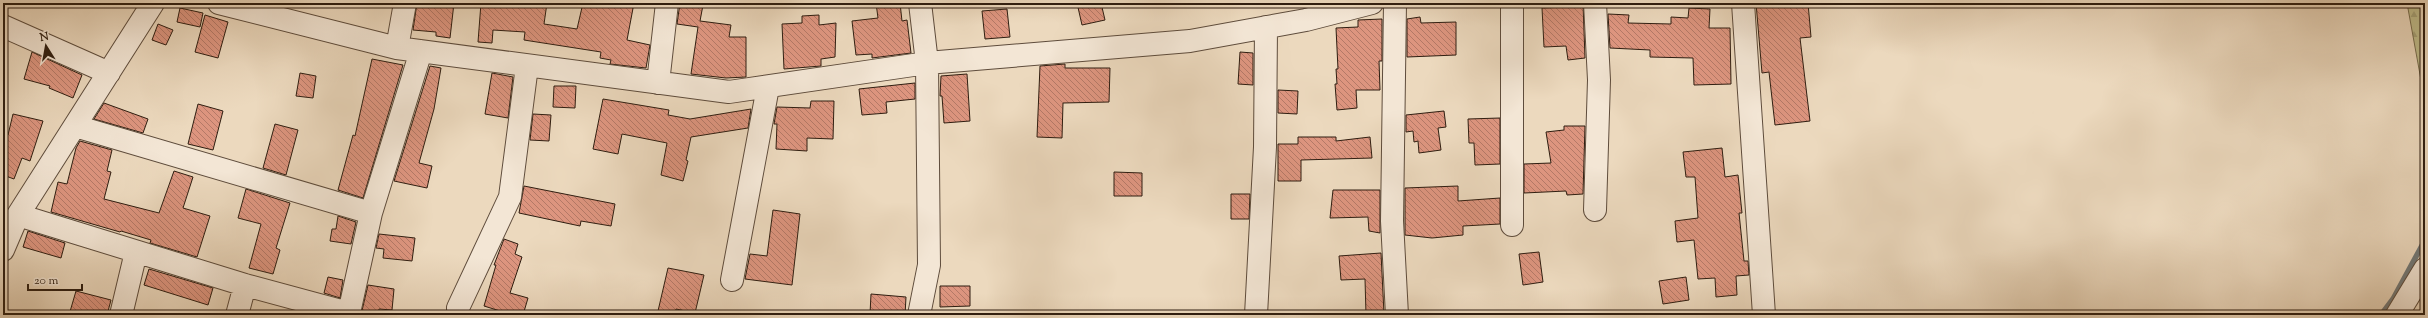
<svg xmlns="http://www.w3.org/2000/svg" width="2428" height="318" font-family="'Sorts Mill Goudy',serif">
<style>
.forest{fill:url(#forest-firs);stroke:#776d4e}
.lines{fill:none;stroke-linecap:round;stroke-linejoin:round}
.stream{stroke:#727978;stroke-width:5.5}
.building{fill:url(#building-back-hatch);stroke:#2e1d10}
.minor-casing{stroke:#5e4c3c;stroke-width:24}
.minor{stroke:#f3e6d5;stroke-width:22}
</style>
<defs>
<pattern id="forest-firs" width="22" height="20" patternUnits="userSpaceOnUse"><rect width="22" height="20" fill="#c0bd8c"/><path d="M5 1l3.5 6h-7zM16 11l3.5 6h-7z" fill="#a5a278"/></pattern>
<pattern id="building-back-hatch" width="6" height="6" patternUnits="userSpaceOnUse"><rect width="6" height="6" fill="#dd957f"/><path d="M-1 5l2 2M0 0l6 6M5-1l2 2" fill="none" stroke="#b47967"/></pattern>
</defs>
<rect width="100%" height="100%" fill="#ecd9be"/>
<filter id="stains"><feTurbulence type="fractalNoise" baseFrequency=".005" numOctaves="4"/><feColorMatrix values="0 0 0 0 .2 0 0 0 0 .09 0 0 0 0 .02 0 0 0 .5 -.17"/></filter>
<radialGradient id="worn" r=".72"><stop offset=".6" stop-color="#630" stop-opacity="0"/><stop offset="1" stop-color="#630" stop-opacity=".3"/></radialGradient>
<path class="forest" d="M2407 3H2425V102Z"/>
<g class="lines">
<path class="stream" d="M2381 315 2393 299 2425 240"/>
</g>
<path class="building" d="M417 3H454L450 38 436 36V32L413 30Z
M481 3H547L544 24 577 29 583 3 609 7 610 3H634L627 40 650 45 646 68 610 64 611 60 600 58 601 52 524 40 525 32 493 30 492 43 478 42Z
M680 3 703 5 700 21 731 25 729 37H746V77L726 78 691 74 698 27 677 24Z
M876 3H900L902 21 907 20 911 53 872 58V54L856 55 852 21 878 18Z
M1077 3H1101L1105 20 1082 25Z
M1583 3 1585 58 1568 60 1566 46 1544 47 1542 8 1568 7V5Z
M1756 3H1808L1811 37 1800 38 1810 121 1775 125 1769 72 1762 73Z
M180 8 203 13 200 27 177 22Z
M1689 8 1710 9 1709 28H1730L1731 84 1694 85 1693 58 1650 57V50L1610 48 1608 14 1629 15 1628 23 1671 24V17L1688 18Z
M1007 9 1010 37 985 39 982 11Z
M205 15 228 22 218 58 195 52Z
M819 15V25L836 23 835 57 821 59V66L784 69 782 24 802 23V16Z
M1420 17 1421 23 1456 22V55L1407 57V19Z
M1382 19V61H1379L1380 90H1356L1357 108 1337 110 1335 84H1337L1336 69H1338L1336 28 1358 27V20Z
M158 24 173 30 166 45 152 40Z
M32 52 82 75 73 98 49 88 50 86 24 79Z
M1240 52 1253 53V85L1238 84Z
M372 59 403 65 363 198 338 190 353 135 355 136Z
M1065 64V68H1110L1109 102 1063 103 1062 138 1037 137 1040 66Z
M430 66 441 68 434 109 419 163 432 166 427 188 394 181Z
M300 73 316 76 313 98 296 96Z
M492 73 513 77 508 118 485 114Z
M967 74 970 121 944 123 942 96H940L941 76Z
M915 83V99L886 102 887 113 862 115 859 89Z
M554 86H576L575 108 553 107Z
M1278 90 1298 91 1297 114 1278 113Z
M603 99 669 110 668 115 690 119 751 109 748 128 691 137 686 160 688 161 683 181 661 175 667 143 622 134 618 154 593 149Z
M811 101H834L833 139 807 138V151L776 149 777 124H774L777 107 810 108Z
M104 103 148 119 143 133 94 119Z
M198 104 223 111 213 150 188 144Z
M1444 111 1446 127 1438 128 1441 150 1419 153 1418 141 1414 142 1413 131 1406 132V115Z
M13 114 43 121 30 161 22 158 14 179 3 175V133L8 135Z
M533 114 551 115 549 141 530 140Z
M1500 118V164L1475 165 1474 143H1469L1468 119Z
M275 124 298 130 286 175 263 168Z
M1564 126H1585L1583 194 1567 195 1566 191 1524 193V164L1551 163 1546 132 1564 130Z
M1298 137H1336V141L1370 137 1372 158 1301 160V181H1278V144H1298Z
M80 141 112 150 107 171 111 172 104 199 159 213 174 171 193 177 183 208 210 216 197 257 150 243 151 240 121 231 120 232 51 212 58 182 67 184 76 148Z
M1722 148 1725 177 1738 175 1742 213H1739L1744 261H1748L1749 275 1736 276 1737 295 1716 297 1715 278 1698 279 1694 240 1677 242 1675 221 1698 218 1695 177H1686L1683 152Z
M1114 172 1142 173V196H1114Z
M524 186 615 204 611 226 581 221 580 226 519 213Z
M1458 186V201L1500 198V224L1463 226V235L1432 238 1405 235V188Z
M246 189 290 203 276 248 280 250 273 274 249 268 261 224 238 218Z
M1333 190H1380V233L1369 231 1368 217 1330 218Z
M1231 194H1250L1249 219H1231Z
M773 210 800 214 792 285 745 279 750 254 767 256Z
M338 216 356 222 351 244 330 241 332 229H336Z
M28 231 65 243 61 258 23 247Z
M379 234 415 238 412 261 383 258 384 249 376 248Z
M504 239 518 244 515 254 522 257 510 293 528 298 523 315H513L484 306 496 265H494Z
M1539 252 1543 282 1523 285 1519 254Z
M1381 253 1384 314 1366 315 1365 279 1341 280 1339 256Z
M668 268 704 275 695 313 676 309 675 315 658 311Z
M149 269 213 288 208 305 144 285Z
M328 277 343 280 340 298 324 293Z
M1686 277 1689 300 1663 304 1659 281Z
M368 285 394 289 392 310 379 309 378 315H361Z
M940 286H970V306L940 307Z
M76 291 111 300 107 315H69Z
M871 294 906 297 905 315 870 314Z"/>
<g class="lines">
<defs>
<path id="minor" d="M219 3 397 48 729 92 927 63 1190 41 1306 20 1372 3
M1395 3 1392 221 1397 315
M1512 3V225
M1595 3 1599 80 1595 210
M1743 3 1764 315
M3 26 109 73
M397 48 405 3
M658 83 667 3
M75 126 371 213
M18 215 245 285 349 313 371 213 421 51
M3 250 18 215 153 3
M732 280 768 87
M458 308 510 197 527 66
M121 315 136 252
M237 315 245 285
M919 315 929 265 927 63 920 3
M1256 315 1265 147 1266 27
M2397 315 2425 269"/>
</defs>
<use href="#minor" class="minor-casing"/>
<use href="#minor" class="minor"/>
</g>
<rect width="2428" height="318" fill="none" stroke="#ecd9be" stroke-width="16"/>
<rect x="4" y="4" width="2420" height="310" fill="none" stroke="#2e1d10" stroke-width="2"/>
<rect x="8" y="8" width="2412" height="302" fill="none" stroke="#2e1d10"/>
<g transform="translate(46 46) rotate(349)" stroke="#f3e6d5" stroke-width="3" paint-order="stroke">
<path d="M0-3L7 15L0 10L-7 15Z" fill="#2e1d10"/>
<text y="-6" font-size="11" font-weight="bold" text-anchor="middle" fill="#2e1d10">N</text>
</g>
<path d="M28 284v6h54v-6" fill="none" stroke="#2e1d10" stroke-width="2"/>
<text x="34" y="284" font-size="12" fill="#2e1d10" stroke="#f3e6d5" stroke-width="3" paint-order="stroke">20 m</text>
<rect width="100%" height="100%" filter="url(#stains)"/>
<rect width="100%" height="100%" fill="url(#worn)"/>
</svg>
